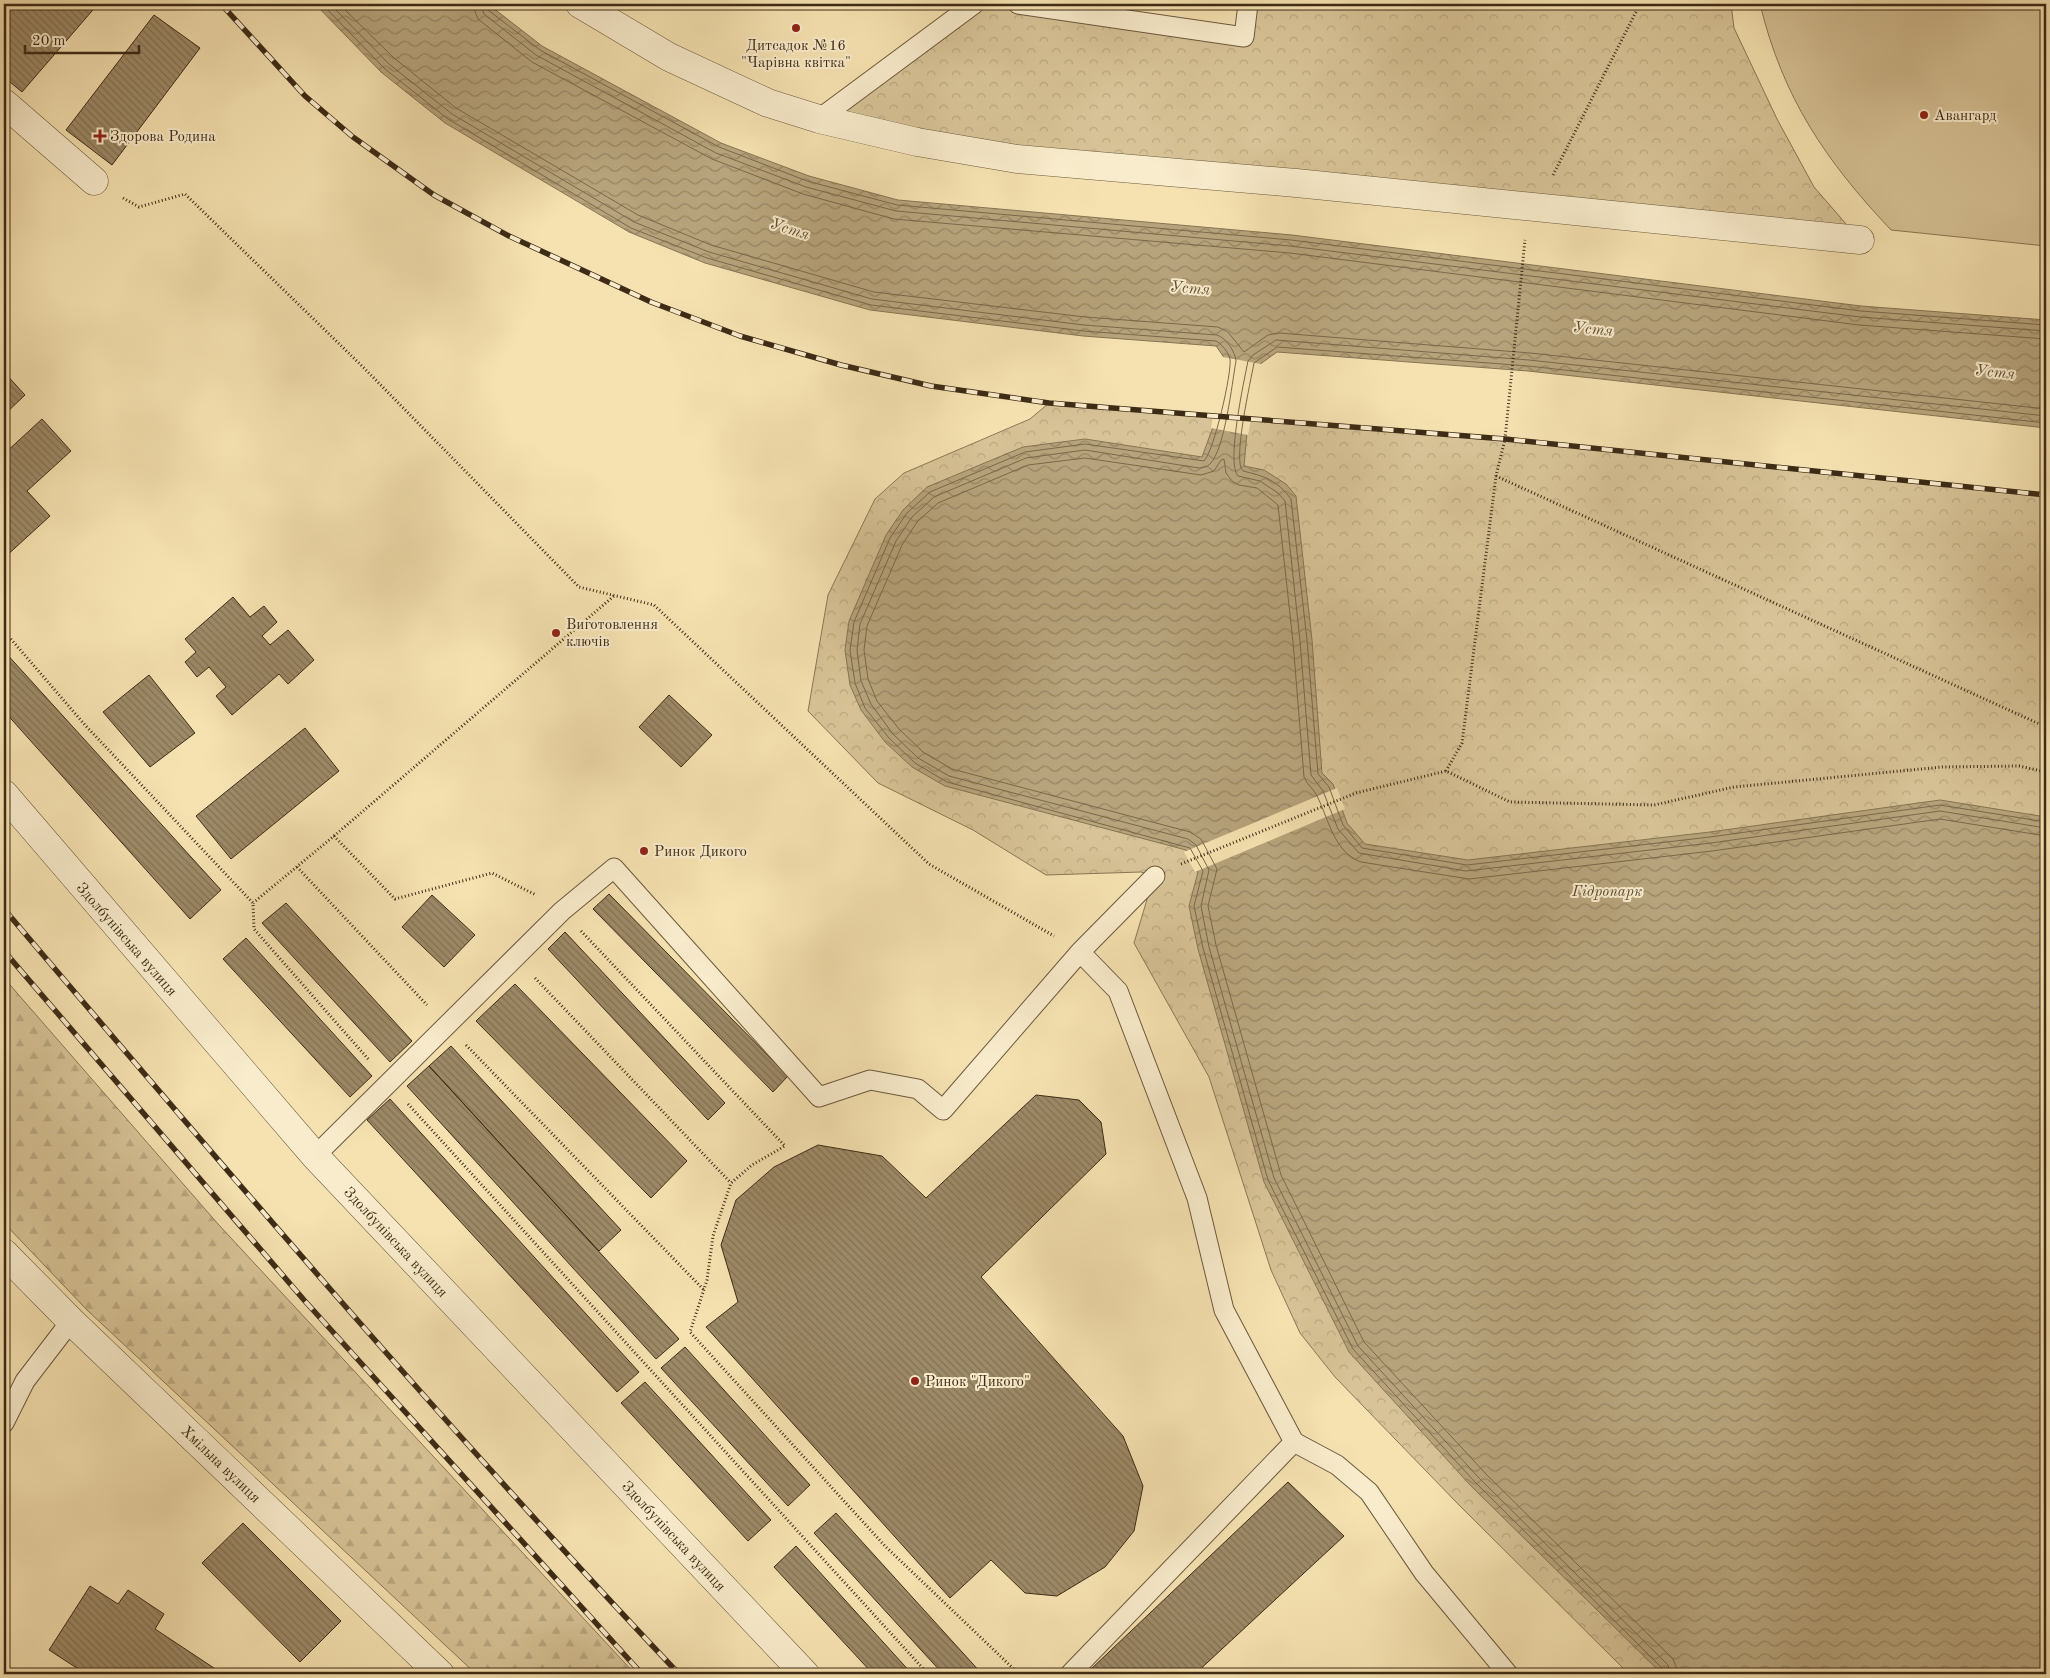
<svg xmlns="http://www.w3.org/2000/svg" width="2050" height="1678" font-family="'Old Standard TT',serif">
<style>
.forest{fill:url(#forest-firs);stroke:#8a7756}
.park{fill:url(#park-crowns);stroke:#8a7756}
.pitch{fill:#d7c397;stroke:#8a7756}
.water{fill:url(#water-waves);stroke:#867453}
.pier{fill:#f6e2b1}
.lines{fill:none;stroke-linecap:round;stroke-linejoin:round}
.shore{stroke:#7a6849;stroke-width:1}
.building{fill:url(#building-back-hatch);stroke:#3d2b16}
.lane-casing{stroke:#6b593d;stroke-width:21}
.street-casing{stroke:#6b593d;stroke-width:29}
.path{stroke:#3d2b16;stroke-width:3;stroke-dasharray:1 2.5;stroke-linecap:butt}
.lane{stroke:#f9eccc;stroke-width:19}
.street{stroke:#f9eccc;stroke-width:28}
.rail-casing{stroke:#3d2b16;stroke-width:5.5}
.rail{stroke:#f9eccc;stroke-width:4;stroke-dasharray:11;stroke-linecap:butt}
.poi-dot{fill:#8f2418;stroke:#f9eccc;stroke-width:2}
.labels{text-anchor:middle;stroke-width:4;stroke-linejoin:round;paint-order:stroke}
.poi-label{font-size:15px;fill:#3d2b16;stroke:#f9eccc;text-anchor:start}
.park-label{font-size:15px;font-style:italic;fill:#5c4930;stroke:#f9eccc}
.street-label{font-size:15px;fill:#3d2b16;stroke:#f9eccc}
.water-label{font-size:16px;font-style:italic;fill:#624f35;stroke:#f9eccc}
</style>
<defs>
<pattern id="forest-firs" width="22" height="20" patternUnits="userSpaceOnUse" patternTransform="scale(1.25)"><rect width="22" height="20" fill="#d7c397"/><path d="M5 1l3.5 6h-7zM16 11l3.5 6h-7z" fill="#b9a881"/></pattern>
<pattern id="park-crowns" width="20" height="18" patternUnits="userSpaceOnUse" patternTransform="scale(1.25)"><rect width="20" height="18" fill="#d7c397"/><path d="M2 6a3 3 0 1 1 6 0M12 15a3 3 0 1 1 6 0" fill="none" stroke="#b9a881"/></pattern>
<pattern id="water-waves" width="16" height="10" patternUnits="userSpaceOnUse" patternTransform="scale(1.25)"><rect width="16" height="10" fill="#b7a47c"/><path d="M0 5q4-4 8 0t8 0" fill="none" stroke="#968665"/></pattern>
<pattern id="building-back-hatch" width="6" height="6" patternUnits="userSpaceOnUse" patternTransform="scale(1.25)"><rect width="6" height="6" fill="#9d8a67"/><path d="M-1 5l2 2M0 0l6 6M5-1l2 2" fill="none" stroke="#817154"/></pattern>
</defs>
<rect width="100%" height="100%" fill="#f6e2b1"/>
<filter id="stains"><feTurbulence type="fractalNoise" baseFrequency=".004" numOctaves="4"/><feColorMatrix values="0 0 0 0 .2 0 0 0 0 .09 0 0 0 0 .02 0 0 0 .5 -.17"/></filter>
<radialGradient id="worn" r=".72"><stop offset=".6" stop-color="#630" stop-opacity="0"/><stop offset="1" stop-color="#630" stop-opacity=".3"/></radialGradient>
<path class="forest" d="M4 978 218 1224 635 1674H476L87 1310 4 1223Z"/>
<path class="park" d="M974 4H1018L1244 37 1248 4H1731L1734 28 1777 119 1814 187 1860 240 1296 183 819 119Z
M1049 403 1505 439 2046 495V1674H1629L1459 1505 1335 1377 1300 1333 1271 1270 1209 1077 1134 943 1154 876 1141 872 1046 875 973 830 878 783 808 711 828 595 875 499 904 473 1030 419Z"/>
<path class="pitch" d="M1760 4H2046V246L1891 230C1825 160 1783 98 1760 4Z"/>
<path class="water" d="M315 4H488L542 46 721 143 809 176 898 200 1292 235 1861 306 2046 320V428L1528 371 1277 352 1259 365 1247 433 1244 466 1264 470 1286 484 1296 496 1312 640 1322 773 1333 784 1347 823 1365 844 1468 860 1710 832 1940 800 2046 817V1674H1662L1471 1486 1349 1352 1264 1182 1198 949 1189 906 1198 872 1186 850 945 786 912 767 885 742 861 710 850 685 845 650 849 621 886 535 903 510 927 487 1023 447 1085 439 1202 457 1213 427 1225 359 1216 346 1083 336 870 310 705 263 629 232 445 123 381 72Z"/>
<path class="pier" d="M1223 357 1261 364 1248 435 1211 428Z
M1337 788 1345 809 1195 872 1184 852Z"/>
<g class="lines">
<path class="shore" d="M322 4 385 69 448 119 631 228 707 258 871 305 1084 331 1216 341C1221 343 1229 353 1230 359 1232 373 1214 451 1204 461L1085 444 1025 452 930 492 907 513 890 538 854 622 850 650 855 683 865 708 889 738 915 763 947 782 1190 848 1203 871 1194 906 1203 948 1268 1180 1353 1349 1475 1482 1663 1669 1665 1674
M330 4 389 64 452 114 634 222 709 252 872 299 1084 325 1217 335C1226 338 1235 351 1236 361 1232 383 1225 449 1210 464 1207 467 1203 468 1199 468L1085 450 1026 458 934 497 912 517 896 541 860 624 857 650 861 681 871 704 893 734 918 758 949 776 1188 839 1196 845 1209 870 1201 906 1209 947 1274 1178 1358 1346 1479 1478 1668 1665 1671 1674
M339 4 394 58 456 108 638 215 711 245 874 292 1085 317 1218 327 1228 332 1244 352 1268 335 1279 333 1530 353 2046 409
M472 4 478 19 532 62 712 159 803 194 894 219 1290 253 1859 325 2046 339
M480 4 484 14 536 55 716 153 806 187 896 211 1290 246 1860 317 2046 331
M486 4 488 10 540 50 719 147 807 181 897 205 1291 240 1861 311 2046 325
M2046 416 1529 360 1276 340 1253 355 1248 361C1244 381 1226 464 1238 476L1260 481 1278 493 1285 501 1300 641 1311 775 1323 791 1338 829 1359 853 1466 871 1711 843 1940 811 2046 828
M2046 423 1528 366 1277 347 1254 363C1251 380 1232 462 1243 471 1264 476 1277 480 1291 499L1307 640 1318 774 1329 787 1343 825 1362 848 1467 865 1710 837 1940 805 2046 822
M1679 1674 1673 1659 1485 1473 1364 1342 1281 1175 1216 945 1208 906 1217 869 1201 839 1190 832 952 769 923 752 899 729 877 701 868 679 864 650 867 626 902 545 917 522 938 503 1028 465 1085 458 1201 475 1214 471 1221 460 1224 459 1226 473 1232 481 1239 485 1257 488 1278 505 1293 642 1304 777C1307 785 1314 789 1317 796 1328 817 1334 853 1361 862L1469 879 1712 851 1940 819 2046 836"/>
</g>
<path class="building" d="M4 4H98L22 92 4 77Z
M1188 4H1223V8Z
M154 15 200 48 112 165 66 130Z
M4 372 25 395 4 415Z
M42 419 71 451 27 491 50 516 4 558V454Z
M233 597 250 617 264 606 277 622 262 636 270 645 288 630 314 660 288 684 279 674 232 715 216 696 226 687 209 667 197 677 185 662 196 652 185 639Z
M4 651 221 890 190 919 4 711Z
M149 675 195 733 150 767 103 712Z
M669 695 712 735 681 767 639 727Z
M305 728 339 771 231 859 196 816Z
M609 894 788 1076 773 1092 593 909Z
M432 895 475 935 444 967 402 927Z
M286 903 412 1041 390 1062 262 923Z
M565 932 725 1103 708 1120 548 949Z
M246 938 372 1076 350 1097 223 959Z
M515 984 687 1161 651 1198 476 1021Z
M451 1046 621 1230 599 1251 429 1066Z
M429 1066 679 1339 656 1359 407 1086Z
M1036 1095 1079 1100 1101 1122 1106 1154 981 1277 1123 1436 1143 1486 1134 1531 1105 1567 1057 1596 1025 1593 991 1560 950 1598 706 1327 738 1302 721 1245 736 1200 774 1167 818 1145 882 1156 926 1198Z
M390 1099 639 1372 617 1392 367 1120Z
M685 1347 810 1485 788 1506 661 1368Z
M645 1382 771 1520 748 1541 621 1403Z
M1288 1482 1344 1536 1195 1674H1094L1090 1670Z
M836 1513 982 1674H943L814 1533Z
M243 1523 341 1621 300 1662 202 1563Z
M796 1546 912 1674H873L774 1567Z
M90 1586 118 1604 128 1590 164 1614 155 1629 223 1674H86L49 1650Z"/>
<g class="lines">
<defs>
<path id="lane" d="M1018 4 1244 37 1248 4
M819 119 974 4
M315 1156 562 911 614 868 819 1097 870 1080 918 1089 943 1110 1080 952
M4 1423 25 1381 71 1321
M1294 1442 1337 1465 1369 1492 1424 1573 1508 1674
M1070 1674 1294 1442 1224 1310 1197 1198 1118 991 1080 952 1155 876"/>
<path id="street" d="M580 4 669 57 768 103 819 119 917 142 1017 159 1296 183 1860 240
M4 103 94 181
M4 794 315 1156 805 1674
M4 1253 71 1321 440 1674"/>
</defs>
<use href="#lane" class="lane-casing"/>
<use href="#street" class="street-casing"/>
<path class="path" d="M1553 175 1640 4
M123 198 139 207 185 194 364 368 579 587 654 605 929 864 1054 936
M1496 476 2046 727
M4 631 85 725 253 903 254 929 369 1060
M1446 771 1462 743 1496 476 1505 439 1525 240
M334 836 615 595
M1181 864 1356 793 1446 771 1510 802 1654 805 1734 787 1942 767 2019 766 2046 772
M297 867 427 1005
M253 903 334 836 395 899 492 873 536 895
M581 931 785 1146 752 1165 731 1183 713 1236 707 1280 690 1332 885 1546 1019 1674
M535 978 731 1183
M466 1045 704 1290
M408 1104 928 1674"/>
<use href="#lane" class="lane"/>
<use href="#street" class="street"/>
<defs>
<path id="rail" d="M221 4 305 96 353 137 434 195 509 236 651 302 740 336 841 365 931 386 1049 403 1505 439 2046 495
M4 909C224 1168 445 1427 679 1674
M4 951 304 1300 642 1674"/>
</defs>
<use href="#rail" class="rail-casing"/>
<use href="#rail" class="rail"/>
</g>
<g class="poi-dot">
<circle cx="796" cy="28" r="5"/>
<circle cx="1924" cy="115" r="5"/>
<path d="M97.5 128.5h5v5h5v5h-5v5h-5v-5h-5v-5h5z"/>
<circle cx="556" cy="633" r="5"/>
<circle cx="644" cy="851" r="5"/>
<circle cx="915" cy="1381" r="5"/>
</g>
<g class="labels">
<g class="poi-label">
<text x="796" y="50" text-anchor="middle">Дитсадок №16<tspan x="796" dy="17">"Чарівна квітка"</tspan></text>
<text x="1934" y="120">Авангард</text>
<text x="110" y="141">Здорова Родина</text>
<text x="566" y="629">Виготовлення<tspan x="566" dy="17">ключів</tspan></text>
<text x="654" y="856">Ринок Дикого</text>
<text x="925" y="1386">Ринок "Дикого"</text>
</g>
<g class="park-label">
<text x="1607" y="896">Гідропарк</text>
</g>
<g class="street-label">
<text transform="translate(127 939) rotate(49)" y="5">Здолбунівська вулиця</text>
<text transform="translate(396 1242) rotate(47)" y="5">Здолбунівська вулиця</text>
<text transform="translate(221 1464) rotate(44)" y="5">Хмільна вулиця</text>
<text transform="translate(674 1536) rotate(47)" y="5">Здолбунівська вулиця</text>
</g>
<g class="water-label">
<text transform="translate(790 228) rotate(18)" y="6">Устя</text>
<text transform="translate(1190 287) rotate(5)" y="6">Устя</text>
<text transform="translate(1593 328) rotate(6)" y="6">Устя</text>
<text transform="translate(1995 371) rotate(6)" y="6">Устя</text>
</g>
</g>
<rect width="2050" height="1678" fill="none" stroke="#f6e2b1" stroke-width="20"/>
<rect x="5" y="5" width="2040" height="1668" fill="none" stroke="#3d2b16" stroke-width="2.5"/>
<rect x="10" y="10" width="2030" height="1658" fill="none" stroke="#3d2b16"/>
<path d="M25 45v8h114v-8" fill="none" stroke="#3d2b16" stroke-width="2.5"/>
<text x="32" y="45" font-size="15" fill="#3d2b16" stroke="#f9eccc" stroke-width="4" paint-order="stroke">20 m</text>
<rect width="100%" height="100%" filter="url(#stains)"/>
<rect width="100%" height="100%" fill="url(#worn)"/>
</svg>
